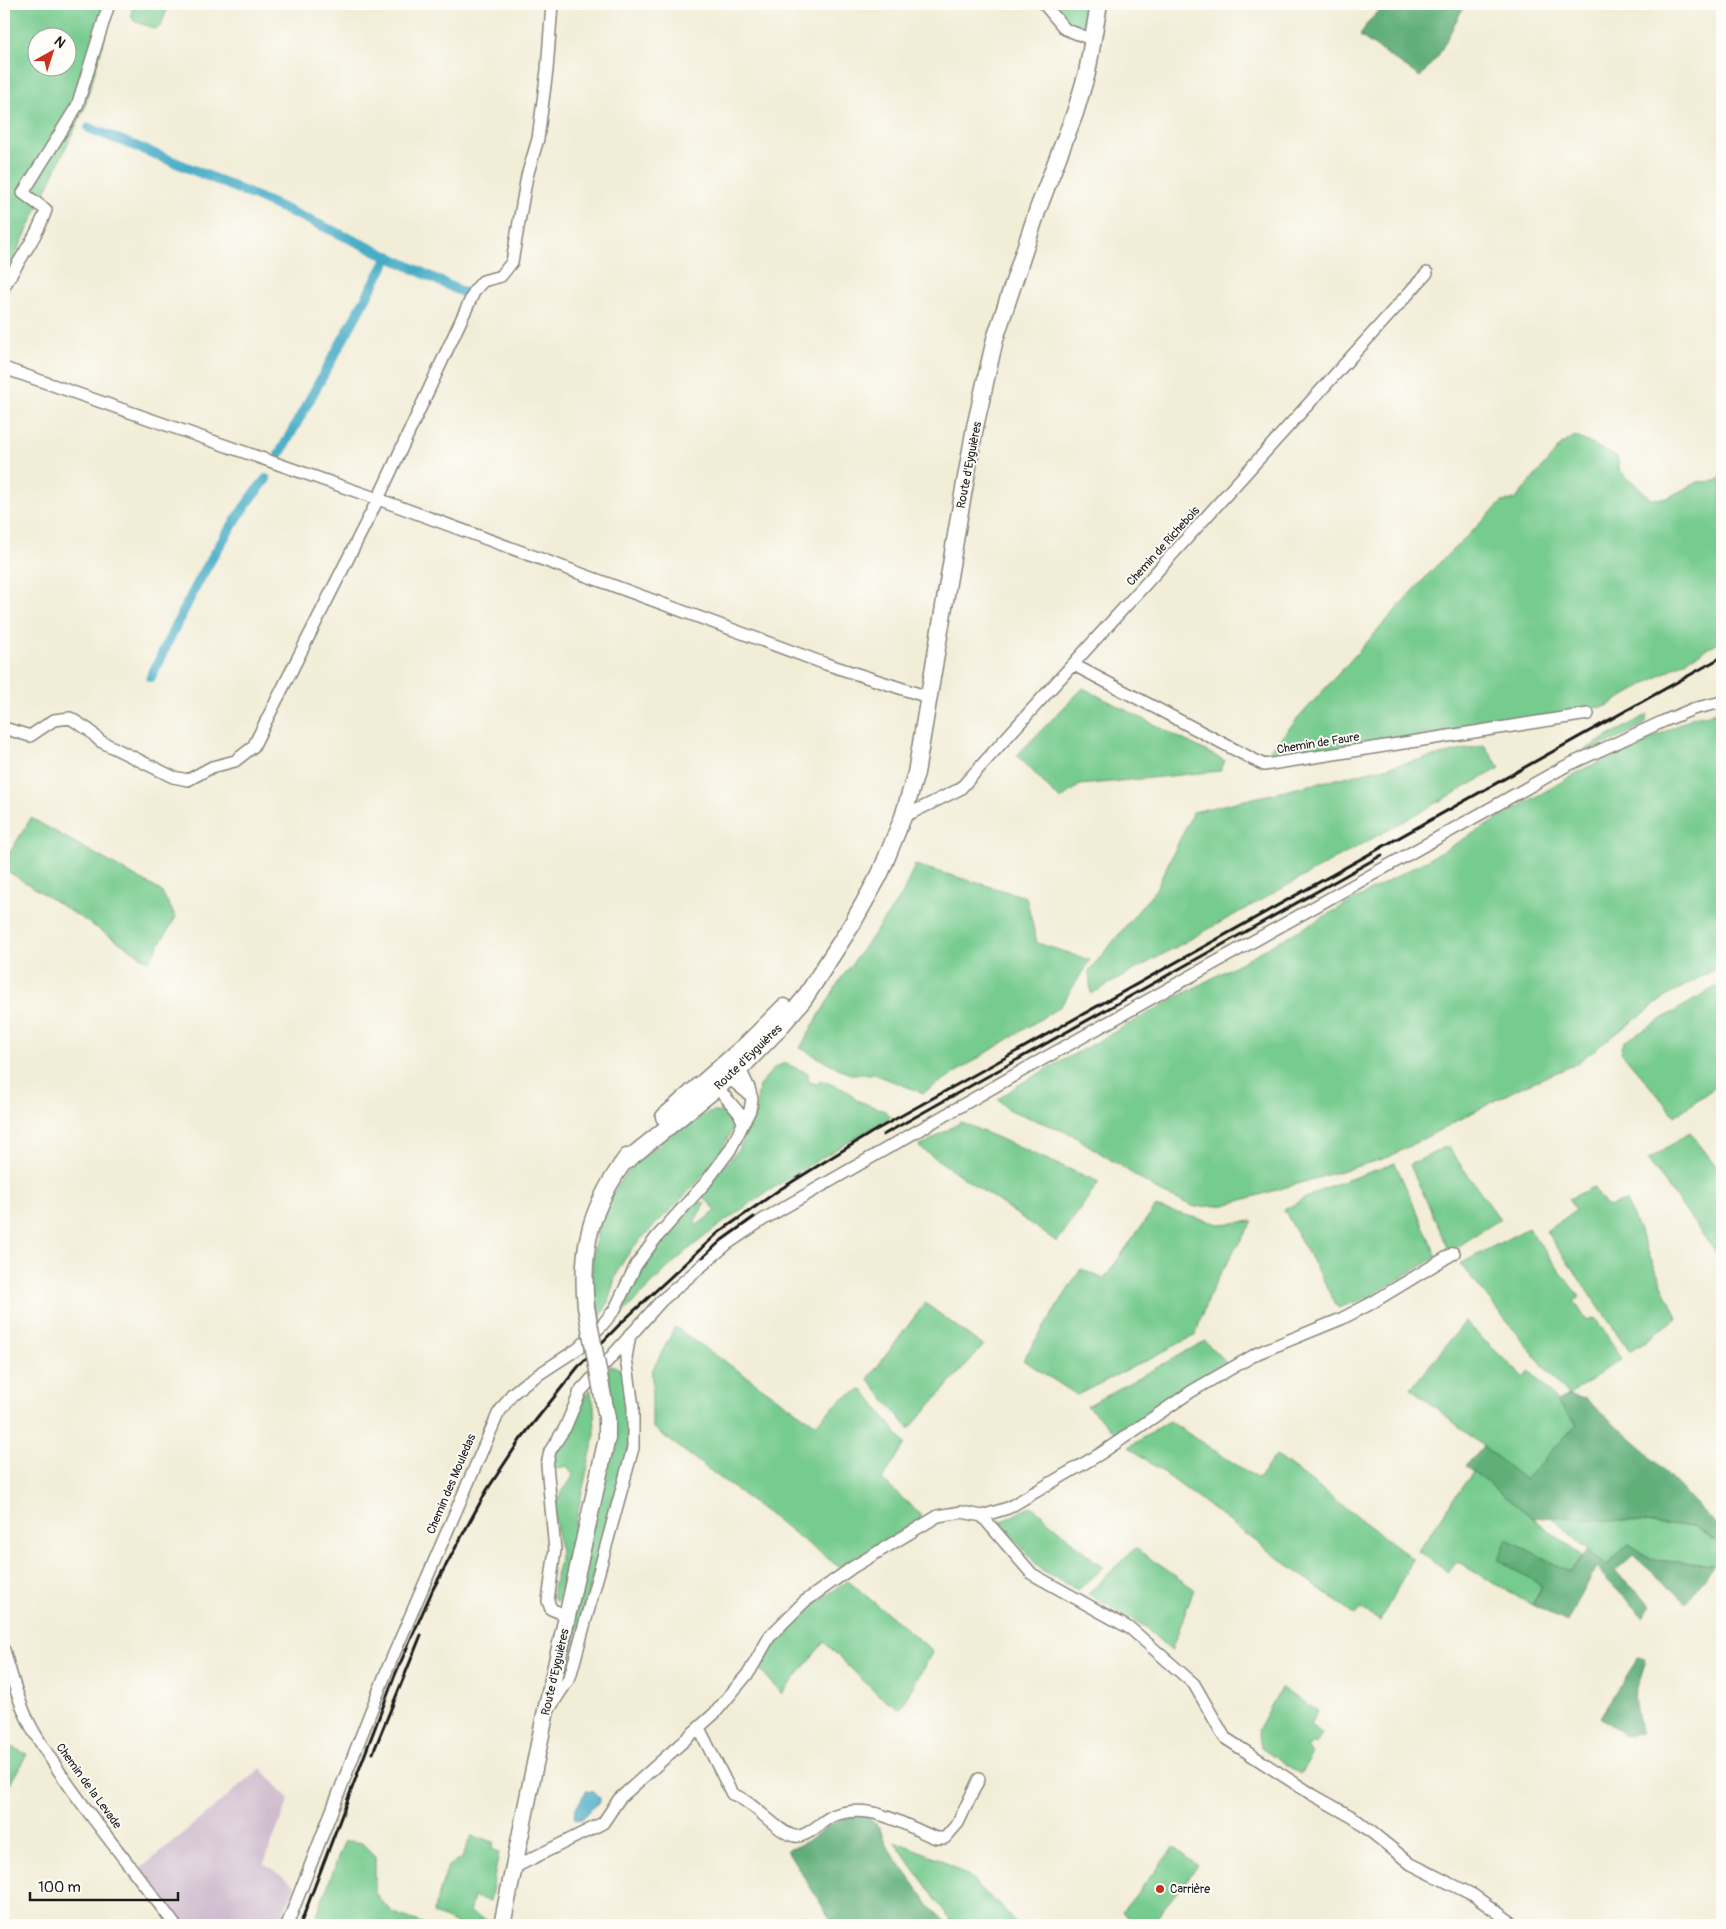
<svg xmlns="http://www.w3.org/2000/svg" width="1726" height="1929" font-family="Pangolin,sans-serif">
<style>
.industrial{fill:#cfbdcf}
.green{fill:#76cb8e;stroke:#497455;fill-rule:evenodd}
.forest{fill:#60af79;stroke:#3e664a}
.water{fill:#46acc6;stroke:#316471}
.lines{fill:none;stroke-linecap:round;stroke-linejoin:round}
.canal{stroke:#46acc6;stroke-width:10}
.minor-casing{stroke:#87847a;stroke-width:14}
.secondary-casing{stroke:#87847a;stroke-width:19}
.minor{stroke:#fff;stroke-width:11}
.secondary{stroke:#fff;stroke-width:16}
.rail{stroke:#1c1c1c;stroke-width:3}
.secondary-bridge-casing{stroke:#87847a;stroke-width:19;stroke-linecap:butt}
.secondary-bridge{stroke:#fff;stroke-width:16}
.poi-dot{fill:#c8321e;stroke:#fdfcf7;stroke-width:2}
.labels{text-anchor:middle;stroke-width:4;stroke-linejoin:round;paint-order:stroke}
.street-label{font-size:12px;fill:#1c1c1c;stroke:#fdfcf7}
.poi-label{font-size:12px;fill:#1c1c1c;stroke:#fdfcf7;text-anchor:start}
</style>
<rect width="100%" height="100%" fill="#fdfcf7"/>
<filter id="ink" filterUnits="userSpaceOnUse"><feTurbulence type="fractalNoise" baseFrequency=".02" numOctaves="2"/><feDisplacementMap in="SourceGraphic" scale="10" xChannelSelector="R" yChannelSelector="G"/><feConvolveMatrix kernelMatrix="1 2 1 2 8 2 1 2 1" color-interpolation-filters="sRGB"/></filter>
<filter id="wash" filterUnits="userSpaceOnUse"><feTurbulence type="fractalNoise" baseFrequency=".0096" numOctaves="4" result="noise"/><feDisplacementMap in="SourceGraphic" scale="20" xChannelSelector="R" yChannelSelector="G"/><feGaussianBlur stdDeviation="1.12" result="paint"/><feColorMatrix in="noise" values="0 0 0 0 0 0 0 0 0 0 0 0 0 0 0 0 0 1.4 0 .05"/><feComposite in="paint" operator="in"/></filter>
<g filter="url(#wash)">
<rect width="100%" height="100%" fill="#f2edd7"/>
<path class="industrial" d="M261 1768 289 1799 264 1863 296 1886 278 1925H183L140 1869Z"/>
<path class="green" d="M4 4H114L84 109 4 280ZM38 38H68V68H38Z
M133 4H169L161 26 155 29 134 21 131 15Z
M1049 4H1088L1082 29 1062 22Z
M1575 436 1617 457 1620 471 1652 499 1667 498 1698 482 1716 481 1722 476V640L1607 706 1265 761V755L1434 568 1502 502 1516 499 1561 445Z
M1083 688 1225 761 1220 771 1080 785 1060 800 1017 755Z
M1722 711V965L1667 996 1574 1065 1521 1087 1389 1157 1225 1205 1195 1207 1162 1193 1071 1134 1007 1109 998 1099 1020 1084 1443 851 1587 767 1618 756 1693 717Z
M1648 714 1645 724 1614 741 1577 754Z
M1484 745 1500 768 1091 994 1089 971 1156 889 1193 812Z
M31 818 161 891 176 917 149 961 4 869V862Z
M915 865 1026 897 1037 943 1090 960 1061 1006 923 1093 874 1074H850L800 1048 840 980 902 895Z
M1722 983V1082L1675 1116 1621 1052 1624 1042Z
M784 1063 808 1073 809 1082 817 1084 821 1080 848 1091 856 1100 885 1111 891 1117C825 1156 759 1193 699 1241 665 1268 636 1300 606 1331L627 1302 651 1250 695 1202 705 1203 694 1222 697 1225 716 1211 701 1194 739 1148 755 1116 759 1086 773 1069Z
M713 1112C724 1112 731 1112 735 1122 721 1161 687 1194 658 1222 650 1231 639 1240 631 1250 627 1256 622 1263 619 1269 610 1287 611 1307 596 1321 585 1266 594 1202 637 1162 644 1155 653 1149 661 1143 676 1130 694 1117 713 1112Z
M961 1122 1099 1182 1057 1242 919 1147Z
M1690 1132 1722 1174V1261L1648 1160Z
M1447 1146 1500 1219 1450 1252 1410 1165Z
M1395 1163 1437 1257 1367 1298 1338 1308 1284 1210 1322 1189Z
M1593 1187 1607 1207 1626 1201 1677 1318 1630 1352 1546 1231 1575 1211 1569 1199Z
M1155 1207 1219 1224 1253 1221C1229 1259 1207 1290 1196 1335L1077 1395 1023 1360 1081 1269 1104 1279Z
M1528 1228 1579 1297 1574 1301 1587 1321 1595 1318 1622 1358 1568 1396 1460 1264Z
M925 1303 983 1346 909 1429 868 1379Z
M1465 1322 1523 1377 1530 1371 1577 1424 1525 1480 1411 1388Z
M675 1327 815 1424 843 1398 863 1389 905 1444 882 1480 920 1514 921 1522 839 1567 652 1427V1371Z
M1205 1341 1227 1364 1120 1437 1087 1406Z
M610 1366 619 1368 627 1381 628 1450 569 1662 561 1679 613 1413 608 1371Z
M590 1389 594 1405 595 1434 558 1601H555C548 1593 559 1570 560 1559 561 1541 551 1519 557 1501 560 1491 570 1485 573 1474L567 1466 553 1469C550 1454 560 1449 565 1437 574 1419 577 1405 590 1389Z
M1169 1421 1258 1479 1276 1455 1413 1559 1380 1621 1361 1609 1355 1615 1129 1447Z
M1473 1471 1582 1556 1570 1572 1498 1559 1542 1586 1532 1605 1457 1562 1448 1572 1418 1551Z
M1032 1506 1103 1568 1078 1590 1042 1571 1000 1522Z
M1550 1516 1694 1526 1722 1545V1556L1714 1565 1652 1560 1628 1544 1607 1567Z
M1135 1548 1194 1589 1171 1651 1144 1626 1088 1594Z
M848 1581 933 1651 900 1709 877 1694 824 1642 782 1694 759 1668 783 1631 815 1603Z
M1281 1688 1318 1711 1310 1725 1322 1733 1316 1745 1312 1743 1307 1749 1313 1753 1300 1774 1261 1747 1258 1730Z
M4 1744 27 1754 4 1794Z
M471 1836 494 1842 492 1849 499 1852 490 1901 474 1897 470 1913 487 1920 486 1925H459L433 1913 448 1866 462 1858Z
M350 1841 362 1843 375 1856V1892L380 1900 394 1913 428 1925H313L344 1842Z
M894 1841 940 1859 972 1879 981 1891 999 1903 1017 1925H957L952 1922Z
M1174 1847 1198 1866 1150 1925H1138L1122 1912Z"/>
<path class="forest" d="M1386 4H1465L1438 56 1420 77 1360 36 1368 22Z
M1568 1396 1586 1399 1640 1446 1722 1531V1545L1694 1526 1550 1516 1533 1518 1466 1466 1483 1446 1525 1480 1577 1424 1557 1402Z
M1507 1539 1570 1572 1588 1550 1607 1566 1628 1544 1652 1560 1714 1565 1687 1603 1633 1555 1615 1571 1651 1605 1643 1617 1596 1568 1567 1622 1532 1605 1542 1586 1498 1559Z
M1638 1658 1646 1660 1634 1697 1640 1734 1625 1736 1600 1717Z
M865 1815 879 1827 889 1849 932 1909 949 1925H834L787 1850C808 1844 813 1835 831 1825 842 1819 853 1817 865 1815Z"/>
<path class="water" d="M586 1791 594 1792 600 1798V1801L583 1818 577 1820 574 1817 575 1810Z"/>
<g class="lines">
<path class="canal" d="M89 128C216 177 340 232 462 292
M279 455 389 256
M151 677C184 608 217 539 266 479"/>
</g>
</g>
<g filter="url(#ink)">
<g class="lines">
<defs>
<path id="minor" d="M1044 4 1065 29 1093 40
M4 287C18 261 37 237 46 210L23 193 77 106 109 4
M4 368 378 499 826 664 931 698
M1074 665 1264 765 1588 714
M4 728 30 736 54 720 70 718 89 730 100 741 173 777 188 780 212 767 235 761 253 747 378 499 475 290 483 281 501 276 512 262 527 176 538 139 547 70 552 4
M903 817 960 789 1427 273
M721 1078 734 1082 751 1096
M718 1081 717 1087 739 1113 743 1122
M579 1393 661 1301 727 1244 764 1219 1027 1068 1566 766 1664 721 1693 709 1722 702
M982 1516 1008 1508 1100 1454 1192 1391 1258 1353 1341 1319 1370 1304 1454 1253
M568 1616 551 1609 548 1601 555 1550 547 1465 550 1451 565 1428 582 1388
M4 1650C12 1678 20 1707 34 1732 73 1798 129 1863 175 1925
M550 1708 570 1677 633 1448V1407L626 1358 630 1334
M699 1728 732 1794C755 1802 777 1833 795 1836 809 1838 822 1819 835 1815 872 1802 903 1825 936 1838H945L958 1823 979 1779
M513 1868 603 1823 619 1799 715 1713 750 1671 770 1636 804 1602 853 1567 938 1516 962 1512 982 1516 1032 1574 1131 1629 1194 1684 1225 1738 1313 1795 1354 1818 1411 1864 1473 1895 1515 1925
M287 1925 387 1670 498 1414 512 1394 524 1384 579 1348 603 1324 615 1309 636 1265 656 1238 706 1182 730 1150 750 1110 752 1099 749 1088 740 1069"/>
<path id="secondary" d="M664 1117 748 1043 784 1007
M621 1165 740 1069 775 1033 804 999 851 926 880 874 903 817 916 773 959 517 975 427 995 339 1038 209 1075 113 1087 73 1099 4
M586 1307C580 1246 591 1207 627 1157
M502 1925 545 1715 607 1438V1418"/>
</defs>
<use href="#minor" class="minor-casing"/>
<use href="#secondary" class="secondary-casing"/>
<use href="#minor" class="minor"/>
<use href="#secondary" class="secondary"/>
<path class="rail" d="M883 1135 1382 855
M703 1257 722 1240 754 1217
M373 1753 421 1635
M300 1925 395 1675 433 1589 487 1490 520 1440 578 1367 622 1322 718 1233 779 1190 874 1131 1722 657"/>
<defs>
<path id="secondary-bridge" d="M586 1307 607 1418"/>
</defs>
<use href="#secondary-bridge" class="secondary-bridge-casing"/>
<use href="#secondary-bridge" class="secondary-bridge"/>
</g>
</g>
<circle class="poi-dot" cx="1160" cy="1889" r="5"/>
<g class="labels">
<g class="street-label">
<text transform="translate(969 465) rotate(-79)" y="4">Route d'Eyguières</text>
<text transform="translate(1163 546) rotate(-48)" y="4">Chemin de Richebois</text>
<text transform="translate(1318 743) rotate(-9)" y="4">Chemin de Faure</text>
<text transform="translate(748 1057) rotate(-44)" y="4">Route d'Eyguières</text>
<text transform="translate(451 1484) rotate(-67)" y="4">Chemin des Mouledas</text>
<text transform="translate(555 1672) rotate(-77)" y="4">Route d'Eyguières</text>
<text transform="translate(89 1786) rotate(54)" y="4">Chemin de la Levade</text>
</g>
<g class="poi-label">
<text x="1170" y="1893">Carrière</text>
</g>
</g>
<rect width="1726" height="1929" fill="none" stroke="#fdfcf7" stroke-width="20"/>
<g transform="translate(52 52) rotate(39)"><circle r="24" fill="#fdfcf7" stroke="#a3a29f"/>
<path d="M0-4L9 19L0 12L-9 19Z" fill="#c8321e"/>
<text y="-8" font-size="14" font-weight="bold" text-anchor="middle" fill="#1c1c1c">N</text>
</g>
<path d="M30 1892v8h148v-8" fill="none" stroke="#1c1c1c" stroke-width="2.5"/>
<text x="38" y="1892" font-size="15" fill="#1c1c1c" stroke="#fdfcf7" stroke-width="4" paint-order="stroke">100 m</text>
</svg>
